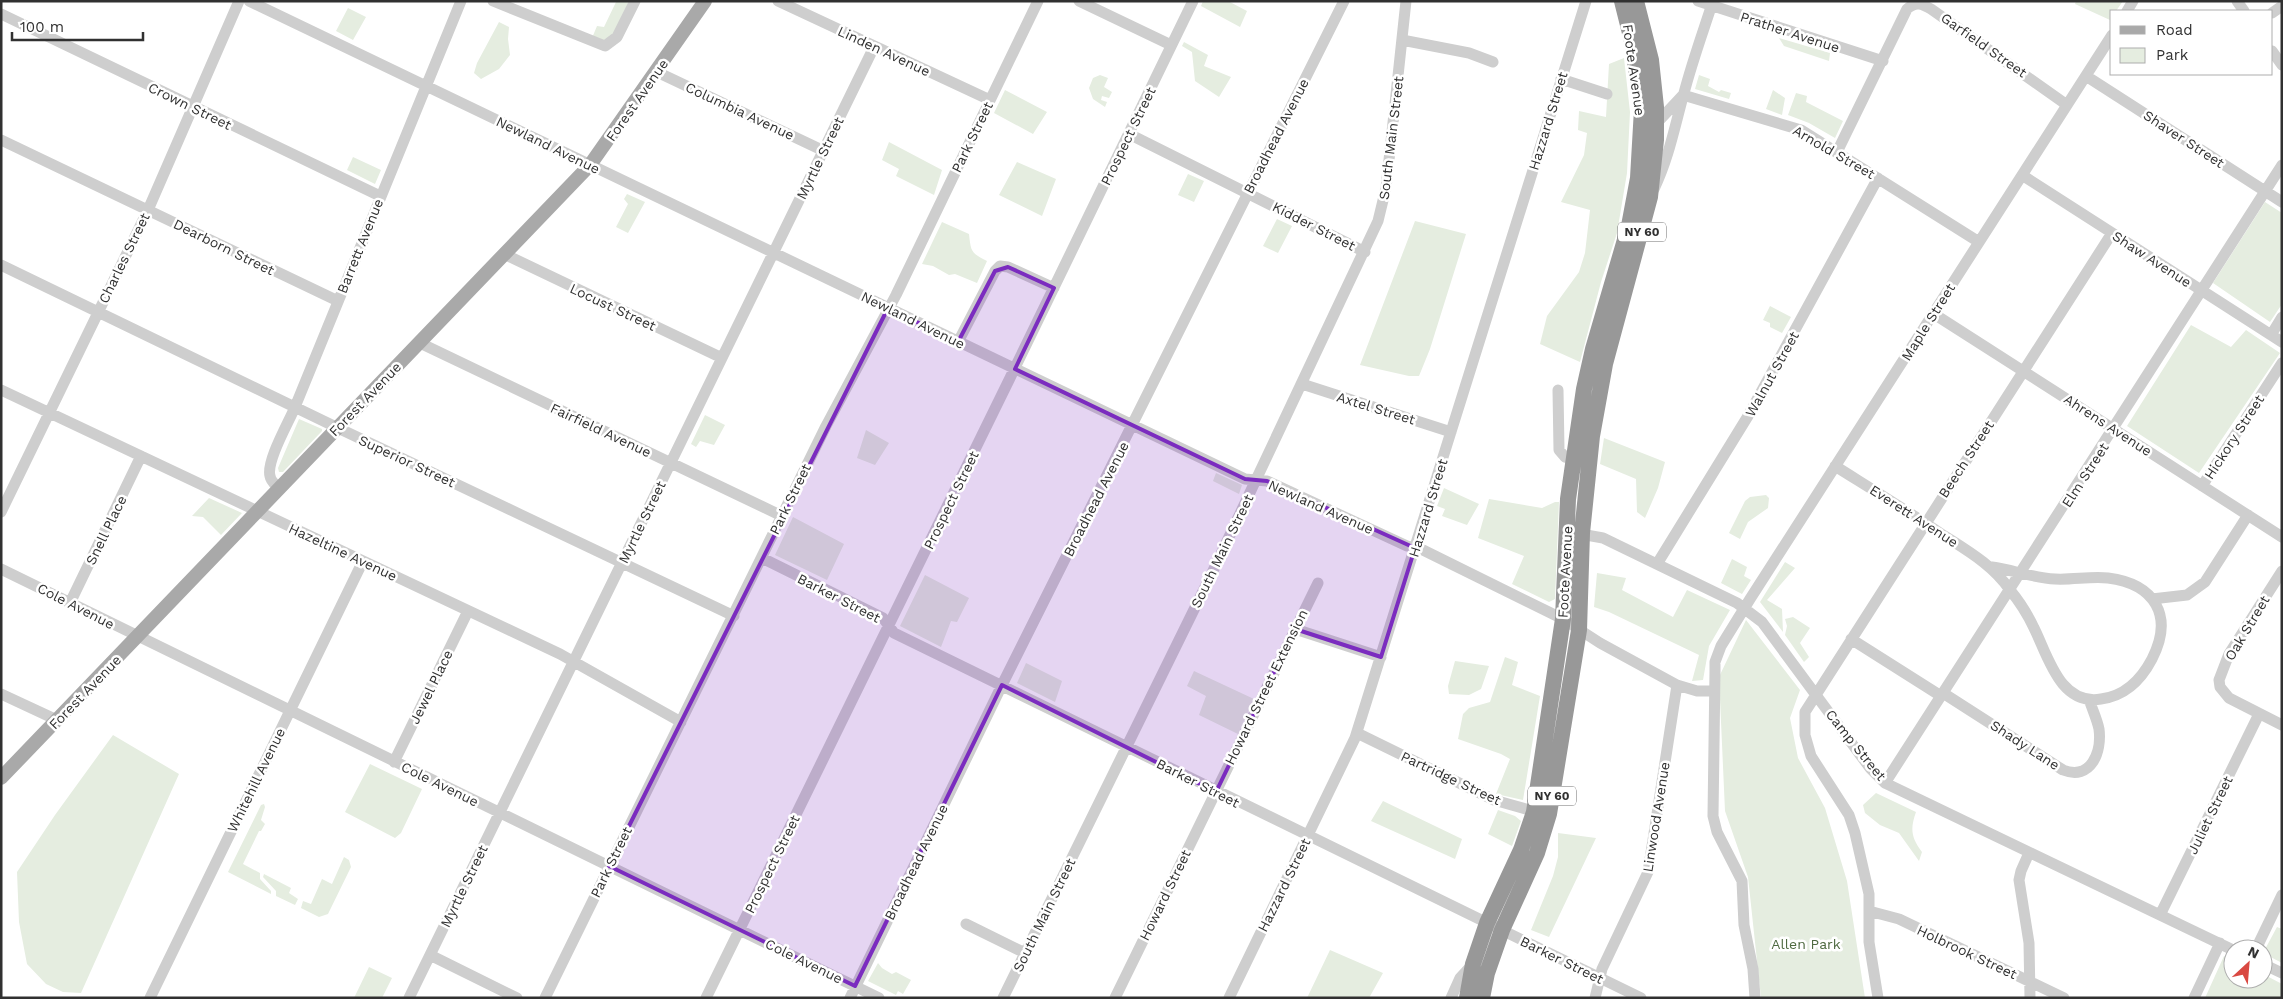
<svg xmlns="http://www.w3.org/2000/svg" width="2283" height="999" font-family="'Work Sans',sans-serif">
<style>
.green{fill:#e5ede0}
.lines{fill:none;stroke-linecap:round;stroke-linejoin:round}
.minor{stroke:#cecece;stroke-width:11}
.major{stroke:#a9a9a9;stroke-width:14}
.highway{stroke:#989898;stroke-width:16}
.marked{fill:#7b2cbf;fill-opacity:0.2;stroke:#7b2cbf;stroke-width:4;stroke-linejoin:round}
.labels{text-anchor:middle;stroke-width:5;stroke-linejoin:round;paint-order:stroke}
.shield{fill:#fff;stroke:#6f6f6f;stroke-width:1}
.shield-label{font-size:12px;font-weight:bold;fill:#313131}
.street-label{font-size:14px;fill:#313131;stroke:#fff}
.park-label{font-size:14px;fill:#4f6a41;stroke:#fff}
</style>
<rect width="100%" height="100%" fill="#fff"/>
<path class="green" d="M629 1 613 36 601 41 592 38 597 26 604 27 616 2Z
M1203 1H1228L1247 11 1240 27 1201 6Z
M2076 1H2123L2116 11H2112L2110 20 2075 4Z
M348 8 366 17 353 40 336 31Z
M499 22 509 27 508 39 510 55 499 69 481 79 474 73 477 63Z
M1779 38 1830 53 1829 61 1784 46Z
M1184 42 1208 55 1204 66 1231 77 1219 97 1195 81 1192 52 1182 46Z
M1624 58 1630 112 1627 173 1617 233 1601 282 1580 362 1540 344 1547 316 1579 272 1585 253 1590 210 1561 202 1584 155 1587 133 1578 130 1579 111 1606 117 1609 64Z
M1100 75 1108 78 1104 87 1112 92 1109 98 1102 96 1101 100 1107 102 1105 107 1093 99 1089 88 1093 78Z
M1699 75 1710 79 1708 86 1719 92 1721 90 1731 93 1729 99 1695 89Z
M1005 90 1047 112 1033 134 994 113Z
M1773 90 1785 98 1782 115 1766 109Z
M1796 93 1807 96 1806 102 1843 121 1835 138 1809 123 1788 115Z
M889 142 942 170 934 195 896 176 899 169 882 160Z
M353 157 381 170 375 184 347 170Z
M1017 162 1056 179 1042 216 999 195Z
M1188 174 1204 181 1194 202 1178 195Z
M627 194 645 202 628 233 616 227 628 204 624 199Z
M2265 202 2282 213V304L2270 322 2213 283Z
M1277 219 1292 226 1278 253 1263 246Z
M1415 221 1466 234 1430 349 1419 376H1409L1360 365Z
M942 222 969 234C971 252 971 253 987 261L977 283 955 274 949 275 933 266 922 264Z
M1770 306 1791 317 1782 333 1770 327V323L1763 320Z
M2191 325 2231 347 2246 330 2280 353 2199 473 2127 426Z
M705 415 725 425 714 445 700 441 696 447 691 444Z
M299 419 322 429V431L283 472H279L278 468Z
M866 430 889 443 875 465 857 458Z
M1604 438 1665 462 1658 488 1645 518 1637 512 1636 479 1600 464Z
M1216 473 1242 485 1239 494 1213 481Z
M1444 488 1479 504 1467 525 1442 516 1445 509 1437 506Z
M1766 495 1769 498 1768 508 1748 522 1740 539 1729 533 1745 501 1750 497Z
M209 498 242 513 221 535 203 517 192 516Z
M1489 499 1542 508 1555 502H1559L1555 599 1549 602 1512 584 1524 556 1478 538Z
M793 517 844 544 827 580 775 555Z
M1732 559 1747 567 1744 576 1751 580 1742 594 1721 583Z
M1785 562 1795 568 1767 600 1782 609 1783 632 1760 602Z
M1597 573 1626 578 1622 590 1673 617 1687 590 1730 610 1709 646 1703 680 1692 681 1699 655 1609 612 1594 607Z
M925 575 969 598 957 622 951 621 941 647 900 626Z
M1793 617 1810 628 1800 643 1809 657 1804 662 1785 635 1787 626 1785 619Z
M1746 620 1800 690 1790 718 1798 758 1825 808 1847 881 1865 998H1761L1748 877 1725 811 1719 677Z
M1505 657 1518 662 1512 685 1540 696 1523 800 1496 794 1510 759 1501 754 1458 739 1463 714 1469 708 1490 702Z
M1455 661 1489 666 1481 689 1469 695 1449 694 1448 686Z
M1026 663 1062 681 1055 702 1017 683Z
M1194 671 1254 699 1238 734 1199 715 1206 696 1187 686Z
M113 735 179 774 81 993 63 992 46 984 27 964 19 922 17 872 55 815Z
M370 764 422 789 401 833 395 838 345 812Z
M1876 793 1916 812C1910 829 1911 837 1922 852L1919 861 1899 833 1880 825 1865 813 1863 805Z
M1383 801 1462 839 1455 859 1371 821Z
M264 804 265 807 261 820 265 824 261 831H259L243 864 260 873V879L271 891V894L228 872 261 805Z
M1498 810 1515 816 1521 821 1512 846 1488 834Z
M1558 833 1596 838 1549 937 1531 930 1553 876 1558 857Z
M344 857 349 860 351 867 328 914 319 917 301 908 303 901 311 904 322 879 332 884Z
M264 874 291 888 289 893 298 899 295 905 276 896V891L263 877Z
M2277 927 2282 929V963L2263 953Z
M1330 950 1383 973 1369 998H1307Z
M2224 956 2233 960V979H2263V974L2282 984V998H2205Z
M878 963 882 968 892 974 896 972 911 980 903 994 898 991 896 995 868 981Z
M369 967 392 978 382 998H354Z"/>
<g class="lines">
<path class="minor" d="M249 1 1245 479 1267 481 1407 546 1423 550 1563 619 1600 643 1677 685 1697 691H1714
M493 1 605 46 617 37 635 1
M778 1 990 100
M1079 1 1171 45
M1698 1 1883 61
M2237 1 2244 11
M2127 11 2133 1
M2272 13 2282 6
M1 14 380 196
M1402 40 1469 53 1493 62
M2272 51 2282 65
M657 72 824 151
M2086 76 2282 202
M1561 79 1607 94
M1683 95 1801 130 1979 242
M1654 126 1683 95
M1129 134 1365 252
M1 140 338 301
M1837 152 1907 9C1916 1 1922 4 1931 9L2067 105
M2022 175 2282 342
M1654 189C1669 158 1675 125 1684 93 1692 62 1703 32 1713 1
M504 254 722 358
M1 265 338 428 734 616
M1934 314 2282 537
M2271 335 2282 317
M958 342 995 271 1000 266 1008 267 1054 288
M420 343 782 516
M1302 384 1451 432
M1 390 560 654 681 722
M1558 390 1559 450 1565 457 1579 460
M1835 466C1870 488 1906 510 1940 533 1966 550 1992 564 2010 590 2019 601 2028 615 2034 628 2048 656 2060 706 2101 699 2125 696 2141 680 2152 659 2174 616 2155 584 2108 578 2091 576 2073 580 2055 579 2034 578 2013 570 1992 567
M2202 486 2282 363
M279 488C275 484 271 482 270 476 266 461 289 422 295 407L461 1
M1 512 148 210 239 1
M1575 533 1603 538 1737 603 1762 622 1870 768 1885 783 2233 950
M762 558 883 618 894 633 1641 998
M1657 564 1748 416 1878 178
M1 569 879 998
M2282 571 2229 654 2219 680 2220 687 2229 698 2282 725
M2152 599 2187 595 2205 582 2248 515
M70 603 141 456
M1295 629 1381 657
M1851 639 1941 696
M1943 693 2063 770C2091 781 2102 752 2099 729 2097 719 2092 709 2089 699
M1 694 57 720
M1357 733 1494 800 1540 813
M394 762 468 611
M1885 783 2282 165
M2029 853 2021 871 2019 880 2029 943 2030 998
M1869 911 1899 919 2064 998
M2160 915 2259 714
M966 924 1025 953
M2256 949 2282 895
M430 955 517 998
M2263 964 2282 973
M150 998 363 561
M409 998 874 47
M545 998 826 426 896 295 1038 1
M706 998 1010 378 1193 1
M850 998 1002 685 1344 1
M1003 998 1212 573 1378 221 1386 188 1406 1
M1115 998 1318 583
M1229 998 1355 738 1586 1
M1451 998 1460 978 1472 965
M1595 998 1602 969 1648 872 1677 685
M1755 998 1753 969 1744 925 1742 881 1717 832 1713 816 1715 671V662L1721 646 1750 599 2112 35
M1878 998 1869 942V894L1855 833 1849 815 1811 756 1805 735V712L2112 233
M2194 998 2220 943"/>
<path class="major" d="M1 778 590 165 705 1"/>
<path class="highway" d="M1467 998 1473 964 1487 923 1521 850 1534 812 1563 619 1568 499 1584 389 1593 349 1629 226 1638 178 1642 109 1632 41 1622 1
M1482 998 1487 973 1502 930 1537 853 1549 814 1579 630 1582 533 1592 436 1605 364 1650 197 1656 140V107L1651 60 1636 1"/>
</g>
<path class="marked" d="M1008 267 1054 288 1015 369 1245 479 1267 481 1415 548 1381 657 1295 629 1216 792 1002 685 855 986 609 866 888 308 958 342 995 271Z"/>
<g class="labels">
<g class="shield">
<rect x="1618" y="222.5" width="48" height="19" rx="4"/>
<rect x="1528" y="786.5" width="48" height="19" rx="4"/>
</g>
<g class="shield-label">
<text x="1642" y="236">NY 60</text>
<text x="1552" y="800">NY 60</text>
</g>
<g class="street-label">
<text transform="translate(1790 32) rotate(18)" y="5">Prather Avenue</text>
<text transform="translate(1984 45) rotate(35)" y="5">Garfield Street</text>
<text transform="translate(884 51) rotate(25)" y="5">Linden Avenue</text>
<text transform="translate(1634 70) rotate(82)" y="5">Foote Avenue</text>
<text transform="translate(637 100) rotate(-55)" y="5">Forest Avenue</text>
<text transform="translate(190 106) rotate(26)" y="5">Crown Street</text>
<text transform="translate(740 111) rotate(25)" y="5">Columbia Avenue</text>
<text transform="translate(1548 121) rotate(-73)" y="5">Hazzard Street</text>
<text transform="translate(1128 136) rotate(-64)" y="5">Prospect Street</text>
<text transform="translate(1276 136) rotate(-63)" y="5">Broadhead Avenue</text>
<text transform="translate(972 137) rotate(-64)" y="5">Park Street</text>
<text transform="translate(1391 138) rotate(-83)" y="5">South Main Street</text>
<text transform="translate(2184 139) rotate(33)" y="5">Shaver Street</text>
<text transform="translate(548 145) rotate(26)" y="5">Newland Avenue</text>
<text transform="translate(1834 152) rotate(30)" y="5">Arnold Street</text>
<text transform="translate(820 158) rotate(-64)" y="5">Myrtle Street</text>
<text transform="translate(1314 226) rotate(27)" y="5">Kidder Street</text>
<text transform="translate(360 246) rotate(-68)" y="5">Barrett Avenue</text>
<text transform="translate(224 247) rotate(26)" y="5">Dearborn Street</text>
<text transform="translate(124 258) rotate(-64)" y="5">Charles Street</text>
<text transform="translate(2152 259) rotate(33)" y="5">Shaw Avenue</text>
<text transform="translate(613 307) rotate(25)" y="5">Locust Street</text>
<text transform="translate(913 320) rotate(26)" y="5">Newland Avenue</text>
<text transform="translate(1928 322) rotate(-58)" y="5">Maple Street</text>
<text transform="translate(1772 374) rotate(-61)" y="5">Walnut Street</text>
<text transform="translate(365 399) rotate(-46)" y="5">Forest Avenue</text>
<text transform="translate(1376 408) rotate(17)" y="5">Axtel Street</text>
<text transform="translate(2108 425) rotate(33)" y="5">Ahrens Avenue</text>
<text transform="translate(601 430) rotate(25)" y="5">Fairfield Avenue</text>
<text transform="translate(2234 437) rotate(-57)" y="5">Hickory Street</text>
<text transform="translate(1966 459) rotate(-57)" y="5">Beech Street</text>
<text transform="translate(407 461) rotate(25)" y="5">Superior Street</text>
<text transform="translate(2085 475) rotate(-57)" y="5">Elm Street</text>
<text transform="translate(790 499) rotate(-64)" y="5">Park Street</text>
<text transform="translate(1096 499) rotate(-63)" y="5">Broadhead Avenue</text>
<text transform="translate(951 500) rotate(-64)" y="5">Prospect Street</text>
<text transform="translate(1321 507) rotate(24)" y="5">Newland Avenue</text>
<text transform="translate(1428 508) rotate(-73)" y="5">Hazzard Street</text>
<text transform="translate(1914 516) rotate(33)" y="5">Everett Avenue</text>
<text transform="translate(642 522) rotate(-64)" y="5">Myrtle Street</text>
<text transform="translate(106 530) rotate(-64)" y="5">Snell Place</text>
<text transform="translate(1222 551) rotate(-64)" y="5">South Main Street</text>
<text transform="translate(343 552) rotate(25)" y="5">Hazeltine Avenue</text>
<text transform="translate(1565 572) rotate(-87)" y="5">Foote Avenue</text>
<text transform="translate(839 598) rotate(27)" y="5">Barker Street</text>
<text transform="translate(76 606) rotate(27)" y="5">Cole Avenue</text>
<text transform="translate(2247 628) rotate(-59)" y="5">Oak Street</text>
<text transform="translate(431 687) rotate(-64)" y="5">Jewel Place</text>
<text transform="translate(1266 687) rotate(-64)" y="5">Howard Street Extension</text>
<text transform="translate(85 692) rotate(-46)" y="5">Forest Avenue</text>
<text transform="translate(1856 745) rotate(51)" y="5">Camp Street</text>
<text transform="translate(2025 745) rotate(33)" y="5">Shady Lane</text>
<text transform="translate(1451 778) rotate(25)" y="5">Partridge Street</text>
<text transform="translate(256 780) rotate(-64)" y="5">Whitehill Avenue</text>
<text transform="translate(1198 783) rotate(27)" y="5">Barker Street</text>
<text transform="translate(440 784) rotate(26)" y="5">Cole Avenue</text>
<text transform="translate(2210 815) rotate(-64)" y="5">Juliet Street</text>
<text transform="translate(1656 817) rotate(-81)" y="5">Linwood Avenue</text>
<text transform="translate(611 862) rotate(-64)" y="5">Park Street</text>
<text transform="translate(916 862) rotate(-64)" y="5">Broadhead Avenue</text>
<text transform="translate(772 864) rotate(-64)" y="5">Prospect Street</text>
<text transform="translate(1284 885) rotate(-64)" y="5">Hazzard Street</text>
<text transform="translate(464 886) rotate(-64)" y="5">Myrtle Street</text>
<text transform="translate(1165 895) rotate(-64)" y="5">Howard Street</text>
<text transform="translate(1044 915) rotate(-64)" y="5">South Main Street</text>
<text transform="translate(1967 952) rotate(25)" y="5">Holbrook Street</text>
<text transform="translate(1562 960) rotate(26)" y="5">Barker Street</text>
<text transform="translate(804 961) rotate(26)" y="5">Cole Avenue</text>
</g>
<g class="park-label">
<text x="1806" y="949">Allen Park</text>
</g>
</g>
<rect width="2283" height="999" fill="none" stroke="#313131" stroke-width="5"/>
<rect x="2110" y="10" width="162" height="65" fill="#ffffff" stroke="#adadad"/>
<rect x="2120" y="26" width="25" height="8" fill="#a9a9a9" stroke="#adadad"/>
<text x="2156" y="35" font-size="15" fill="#313131">Road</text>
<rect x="2120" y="48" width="25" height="15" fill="#e5ede0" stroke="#adadad"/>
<text x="2156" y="60" font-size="15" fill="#313131">Park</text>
<g transform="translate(2248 964) rotate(26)"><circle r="24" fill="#ffffff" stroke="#adadad"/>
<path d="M0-4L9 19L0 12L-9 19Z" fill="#d94942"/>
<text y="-8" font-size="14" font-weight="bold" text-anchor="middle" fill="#313131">N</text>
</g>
<path d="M12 32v8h131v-8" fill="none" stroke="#313131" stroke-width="2.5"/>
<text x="20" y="32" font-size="15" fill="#313131" stroke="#ffffff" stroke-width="4" paint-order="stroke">100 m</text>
</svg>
